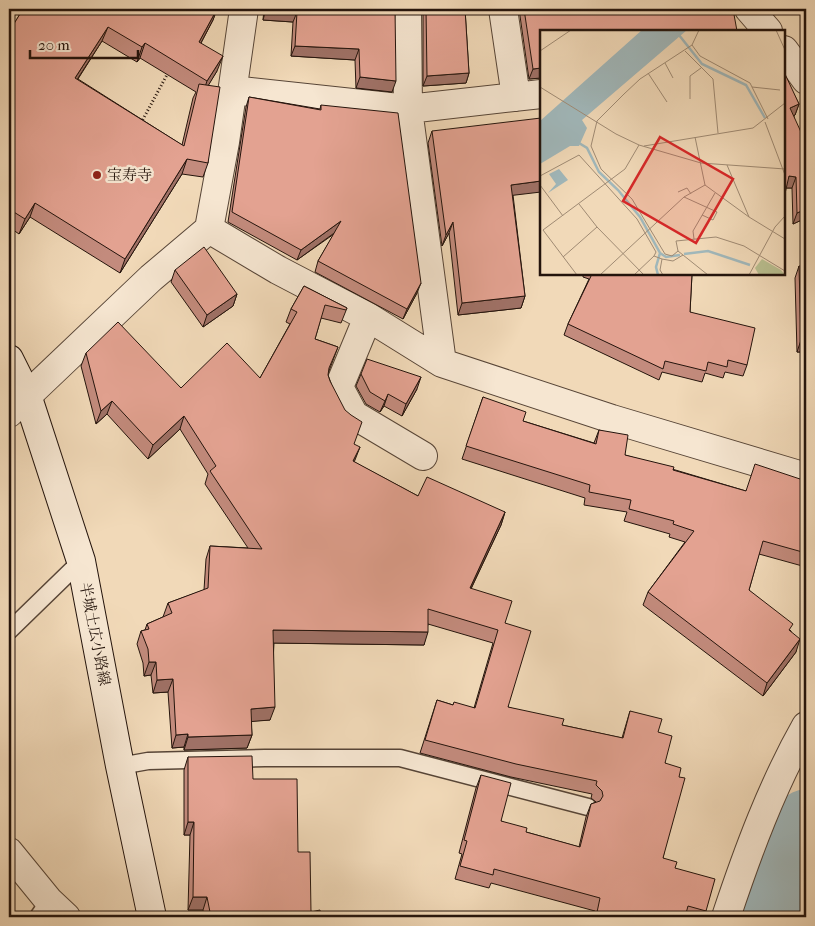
<svg xmlns="http://www.w3.org/2000/svg" width="815" height="926" font-family="'IM FELL French Canon','Noto Serif JP',serif">
<style>
.lines{fill:none;stroke-linecap:round;stroke-linejoin:round}
.river{stroke:#a0b7ba;stroke-width:65}
.lane-casing{stroke:#574537;stroke-width:19}
.street-casing{stroke:#574537;stroke-width:30}
.secondary-casing{stroke:#24140c;stroke-width:30}
.path{stroke:#24140c;stroke-width:3;stroke-dasharray:1 2.5;stroke-linecap:butt}
.lane{stroke:#f6e6d1;stroke-width:16}
.street{stroke:#f6e6d1;stroke-width:28}
.secondary{stroke:#f6e6d1;stroke-width:28}
.wall{fill:#c38b7d;stroke:#24140c;fill-rule:evenodd}
.shaded-wall{fill:#9f7166;stroke:#24140c}
.building{fill:#e3a291;stroke:#24140c}
.poi-dot{fill:#8f2418;stroke:#f6e6d1;stroke-width:2}
.labels{text-anchor:middle;stroke-width:5;stroke-linejoin:round;paint-order:stroke}
.poi-label{font-size:15px;fill:#24140c;stroke:#f6e6d1;text-anchor:start}
.street-label{font-size:15px;fill:#24140c;stroke:#f6e6d1}
.inset-river{fill:none;stroke:#a0b7ba;stroke-width:2.5}
.inset-road{fill:none;stroke:#9f8a73;stroke-width:1}
.view{fill:#d62828;fill-opacity:0.15;stroke:#d62828;stroke-width:2.5}
.inset-edge{fill:none;stroke:#24140c;stroke-width:2.5}
</style>
<rect width="100%" height="100%" fill="#f1d9b8"/>
<filter id="stains"><feTurbulence type="fractalNoise" baseFrequency=".004" numOctaves="4"/><feColorMatrix values="0 0 0 0 .2 0 0 0 0 .09 0 0 0 0 .02 0 0 0 .5 -.17"/></filter>
<radialGradient id="worn" r=".72"><stop offset=".6" stop-color="#630" stop-opacity="0"/><stop offset="1" stop-color="#630" stop-opacity=".3"/></radialGradient>
<g class="lines">
<path class="river" d="M771 917 806 822"/>
<defs>
<path id="lane" d="M9 631 81 561
M120 766 148 761 265 758H400L588 807
M38 917 49 901"/>
<path id="street" d="M407 9 408 109 442 363
M503 9 516 97
M749 9 768 31
M784 50 806 80
M233 90 408 109 541 94
M209 229 278 270 368 317 442 363 612 419 806 477
M368 317 339 387 354 415 423 456
M9 413 151 278 209 229 225 142 244 9
M9 852 49 901 66 917
M726 917C748 851 772 786 806 726"/>
<path id="secondary" d="M9 359 27 395 81 561 120 766 152 917"/>
</defs>
<use href="#lane" class="lane-casing"/>
<use href="#street" class="street-casing"/>
<use href="#secondary" class="secondary-casing"/>
<path class="path" d="M141 123 169 71"/>
<use href="#lane" class="lane"/>
<use href="#street" class="street"/>
<use href="#secondary" class="secondary"/>
</g>
<path class="wall" d="M23 9H217L213 20 201 43 217 71 208 85V163L203 177 182 174 120 273 30 217 19 234 9 227V32ZM102 41 137 62 140 58 196 92 193 98 182 145 78 79Z
M264 9H395L392 92 356 88 355 60 291 56 293 22 263 20Z
M423 9H465L469 73 466 83 423 86Z
M519 9H733L541 31V78L529 79Z
M784 75 799 104 795 115 794 116 806 218 793 224 792 188H786Z
M249 97 320 109 321 105 417 293 403 319 315 272 318 261 334 234 297 260 228 222 246 107Z
M432 131 513 195 525 296 521 308 458 315 449 233 442 246 428 143Z
M799 266 806 352H797L795 278Z
M175 270 237 294 233 306 203 327 171 282Z
M583 274H692L690 312 747 365 743 376 725 372 723 378 705 373 702 382 662 372 659 380 564 335 568 324 589 279 583 277Z
M304 286 347 308 341 323 321 318 315 339 338 347 329 371 328 375 354 445V462L418 496 505 512 501 525 471 589 505 623 508 707 562 725 622 738 630 711 658 732 665 763 679 777 663 858 675 868 706 911 704 917H594L595 911 491 883 489 888 455 879 462 854 459 853 476 788 481 775 501 821 526 832 579 847 586 817 591 804 596 802 591 798 592 794 511 777 420 753 437 700 453 705 474 708 493 643 428 624 424 645 274 643 270 720 251 721 252 735 247 748 184 750V747L172 748 168 692 153 693 151 675 144 676 143 663 137 644 141 631 145 630 147 624 163 617 168 603 204 590 206 559 210 546 248 548 205 484 208 474 180 429 148 459 107 414 96 424 81 366 86 353 181 388 260 378 290 324 286 322 291 309Z
M361 374 417 389 402 416 384 406 380 412 366 404 356 386Z
M483 397 523 421 594 443 599 430 625 455 746 491 806 481V567L759 554 749 590 791 631 796 652 763 696 643 605 648 592 685 542 669 537 670 534 624 521 627 512 584 505 585 498 462 459Z
M188 757 253 779 298 852 311 912 321 917H204L203 910H188L190 835H184V770Z"/>
<path class="shaded-wall" d="M217 9 213 20 194 56 199 42Z
M266 9 297 12 293 22 263 20Z
M108 27 102 41 69 92 75 78Z
M145 43 140 58 137 62 142 47Z
M295 46 359 49 355 60 291 56Z
M223 56 217 71 202 96 207 81Z
M541 68V78L529 79 533 69Z
M469 73 466 83 423 86 427 76Z
M360 77 396 81 392 92 356 88Z
M799 104 795 115 786 119 790 108Z
M187 159 182 174 120 273 125 259Z
M789 176 796 177 792 188H784Z
M541 181V192L507 196 511 185Z
M35 203 30 217 19 234 25 219Z
M806 209V218L793 224 797 213Z
M341 221 337 231 297 260 301 250Z
M453 222 449 233 442 246 446 235Z
M421 283 417 293 403 319 407 309Z
M237 294 233 306 203 327 207 315Z
M525 296 521 308 458 315 462 303Z
M801 340H806V352H797Z
M421 377 417 389 402 416 406 404Z
M388 394 384 406 380 412 385 401Z
M112 401 107 414 96 424 101 411Z
M184 416 180 429 148 459 153 445Z
M360 447 355 460 348 474 353 461Z
M505 512 501 525 465 601 470 588Z
M273 630 428 632 424 645 269 643Z
M800 639 796 652 763 696 767 683Z
M149 662H156L151 675 144 676Z
M173 679 168 692 153 693 157 680Z
M275 707 270 720 246 722 251 709Z
M188 734 184 747 172 748 176 735Z
M252 735 247 748 184 750 188 737Z
M188 822H194L190 835H184Z
M193 897H207L203 910H188Z"/>
<path class="building" d="M23 9H217L199 42 223 56 207 81 145 43 142 47 108 27 75 78 184 146 199 84 220 87 208 163 187 159 125 259 35 203 25 219 9 209V32Z
M266 9H395L396 81 360 77 359 49 295 46 297 12Z
M426 9H465L469 73 427 76Z
M524 9H733L737 31H541V68L533 69Z
M785 74 799 104 790 108 806 143V209L797 213 796 177 789 176 784 198V75Z
M249 97 321 110V105L398 113 421 283 407 309 318 261 341 221 301 250 232 212Z
M541 118V181L511 185 525 296 462 303 453 222 446 235 432 131Z
M204 247 237 294 207 315 175 270Z
M799 266H806V340H801Z
M592 274H692L690 312 755 328 747 365 728 360 727 367 708 362 706 371 665 361 663 369 568 324Z
M304 286 347 308 346 310 325 305 315 339 338 347 329 368 328 375 330 381 345 410 351 415 362 422 354 444 360 447 353 461 418 496 427 477 505 512 470 588 512 601 505 623 531 631 508 707 564 719 562 725 623 738 630 711 662 719 658 732 672 736 665 763 681 768 679 777 685 778 663 858 677 862 675 868 715 879 706 911 688 906 685 917H596L600 898 494 869 493 875 460 866 467 841 464 840 481 775 511 783 501 821 527 828 526 832 580 847 591 804 600 801 603 796 602 791 596 785 597 781 516 764 425 740 437 700 453 705 454 702 475 708 498 630 428 609V632L273 630 275 707 251 709 252 735 188 737V734L176 735 173 679 157 680 156 662H149L148 649 141 631 149 629 147 624 172 613 168 603 208 588 210 546 262 549 210 471 216 466 184 416 153 445 112 401 101 411 86 353 118 322 181 388 227 343 260 378 297 312 291 309Z
M367 359 421 377 406 404 388 394 385 401 370 392 361 374Z
M483 397 526 412 523 421 596 444 599 430 628 435 625 455 674 467 673 470 746 491 755 464 806 481V553L763 541 749 590 793 624 789 630 800 639 767 683 648 592 694 531 673 524 674 521 629 509 631 500 589 492 590 485 466 446Z
M252 756 253 779H297L298 852H310L311 912 320 910 321 917H211L207 897H193L194 822H188V757Z"/>
<circle class="poi-dot" cx="97" cy="175" r="5"/>
<g class="labels">
<g class="poi-label">
<text x="107" y="180">宝寿寺</text>
</g>
<g class="street-label">
<text transform="translate(95 634) rotate(79)" y="5">半城土広小路線</text>
</g>
</g>
<g transform="translate(540 30)">
<rect width="245" height="245" fill="#f1d9b8"/>
<path d="M222 229 241 240 245 245H219L215 238Z" fill="#b9bf90"/>
<path d="M102 0H147L42 90 47 98 39 116H30L0 134V91ZM19 139 28 150 8 163 16 154 9 144Z" fill="#a0b7ba"/>
<path class="inset-river" d="M135 0 162 34 206 55 225 88M34 110 47 118 59 142 78 160 100 187 120 223 116 237 118 245M120 223 126 227 140 225M144 224 168 221 210 235"/>
<path class="inset-road" d="M159 0 152 15 160 26 210 53 228 89M236 0 245 20M152 15 100 49 84 64 57 91 51 116 61 139 92 169 125 224 132 226 138 221 168 245M0 21 31 0M145 21 173 49 178 103M125 33 133 48M108 43 127 72M0 57 76 104 99 115 161 133 245 139M212 57 240 60M150 69V46L161 38M225 92 245 145M155 107 165 155 209 187M104 116 213 98 245 73M187 135 209 187 245 209M0 146 39 125 97 189 116 222 114 226 122 229 120 240 123 245M0 155 23 186M138 162 147 158 151 164M144 167 177 182 173 190 162 185M39 174 57 197 104 245M154 209 153 201 175 163M138 221 136 211 176 207 204 216 245 241M23 227 57 197M122 229 133 231 143 225M37 245 3 200 85 139 99 115M60 245 144 167 165 155M94 245 114 226M209 245 235 197 245 186"/>
<path class="view" d="M120 107 193 149 156 213 83 171Z"/>
<rect width="245" height="245" class="inset-edge"/>
</g>
<rect width="815" height="926" fill="none" stroke="#f1d9b8" stroke-width="30"/>
<rect x="10" y="10" width="795" height="906" fill="none" stroke="#24140c" stroke-width="2.5"/>
<rect x="15" y="15" width="785" height="896" fill="none" stroke="#24140c"/>
<path d="M30 50v8h108v-8" fill="none" stroke="#24140c" stroke-width="2.5"/>
<text x="38" y="50" font-size="15" fill="#24140c" stroke="#f6e6d1" stroke-width="4" paint-order="stroke">20 m</text>
<rect width="100%" height="100%" filter="url(#stains)"/>
<rect width="100%" height="100%" fill="url(#worn)"/>
</svg>
